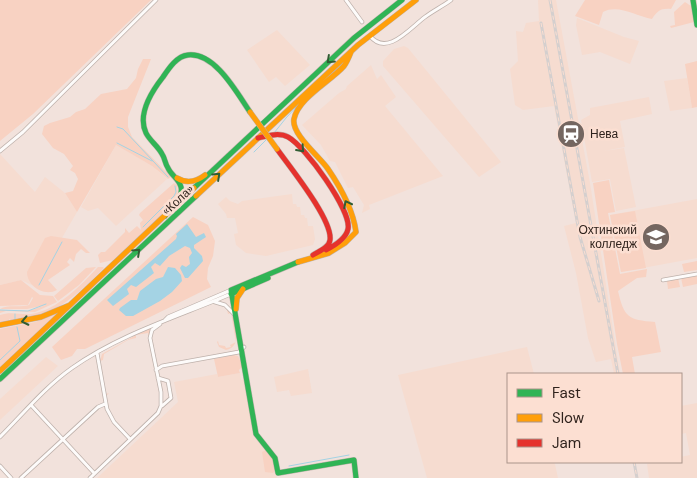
<svg xmlns="http://www.w3.org/2000/svg" width="697" height="478" font-family="'DM Sans',sans-serif">
<style>
.built{fill:#f6dcd0}
.green{fill:#f8d2c2}
.water{fill:#a4d3e4}
.lines{fill:none;stroke-linecap:round;stroke-linejoin:round}
.stream{stroke:#a4d3e4;stroke-width:1}
.street-casing{stroke:#beb1ab;stroke-width:4.5}
.fast-casing{stroke:#beb1ab;stroke-width:6}
.slow-casing{stroke:#beb1ab;stroke-width:6}
.jam-casing{stroke:#beb1ab;stroke-width:6}
.street{stroke:#fdfbfa;stroke-width:3}
.fast{stroke:#30b455;stroke-width:5}
.slow{stroke:#ff9f0a;stroke-width:5}
.jam{stroke:#e5322d;stroke-width:5}
.rail-casing{stroke:#d4cfce;stroke-width:3}
.rail{stroke:#fcdfd2;stroke-width:1;stroke-dasharray:4;stroke-linecap:butt}
.slow-bridge-casing{stroke:#beb1ab;stroke-width:6;stroke-linecap:butt}
.slow-bridge{stroke:#ff9f0a;stroke-width:5}
.oneway{stroke:#305d33}
.labels{text-anchor:middle;stroke-width:5;stroke-linejoin:round;paint-order:stroke}
.poi-label{font-size:12px;fill:#30231d;stroke:#fcdfd2;text-anchor:start}
.street-label{font-size:12px;fill:#30231d;stroke:#fcdfd2}
</style>
<rect width="100%" height="100%" fill="#f2e2dc"/>
<path class="built" d="M538 0H556L590 183 620 374H614L611 359 596 362 588 338 576 273 564 226 576 223 554 106 523 110 515 105 510 69 518 61 516 31 523 32 526 23 539 21Z
M577 18 624 37 639 41 630 64 600 52 582 55 576 25Z
M277 30 310 65 285 86 276 77 269 82 247 50Z
M404 46 408 48 501 162 479 177 396 81 383 66V61L394 49Z
M371 65 377 79 381 75 396 97 385 106 443 176 369 205 370 209 362 213 364 205 353 187 348 188 335 162 330 161 321 145 302 125 339 93 346 89 347 86Z
M687 78 692 108 670 111 664 81Z
M649 97 652 114 620 121 625 147 604 151 624 148 636 207 616 211 610 179 592 182 581 120 590 115V108Z
M116 145 152 166 167 179 116 226 98 208 88 211 81 207Z
M0 154 35 192 45 177 65 193 77 212 34 286 21 280 0 285Z
M292 194 293 204H296L297 207H300L301 215H304L305 218H307L308 226H313L315 239 313 245 266 256 246 253 236 245 234 234 238 233 235 218H227L226 214 218 204 226 197 230 201 238 204 242 201Z
M697 199V258L621 272 610 215Z
M527 347 534 374H508V462H553L555 464 558 478H427L398 375Z
M46 357 58 366 0 420V399Z
M308 369 312 393 291 396 289 390 277 392 274 377Z
M240 373 241 380 245 379 254 437 272 457 277 478H97L178 402 174 382 217 374 218 377Z
M697 403V478H649L647 464 656 462H681V457L690 455 686 433 681 434V406Z"/>
<path class="green" d="M0 0H151L33 114 0 141Z
M585 0H676L671 9C661 8 657 11 652 19 636 16 618 4 603 12L599 25 575 16Z
M685 2 691 6 694 22 671 28 670 26 675 25 674 12Z
M143 59H151L128 117V127L132 137 170 176V178L168 179 152 166 116 145 77 212 65 193 73 191 78 179 75 173 70 170 73 166 64 154 53 148 42 134 44 126 50 123 70 117 76 112 85 109 101 94 127 89 136 78 138 69Z
M697 61V107L692 108 685 64Z
M609 180 615 212 608 213 620 274 647 269 646 277 637 278 618 291C624 317 628 320 655 322L661 352 632 357 635 374H623L617 344 593 183Z
M174 183 177 185 178 195 171 206 113 260 100 263 98 255 101 252H105L125 232V228L129 233 137 226 141 230 140 223 143 220 139 215 140 213Z
M635 211 646 268 621 272 610 215Z
M193 217 208 225 215 241 213 256 208 268 207 279 211 287 85 349H77L72 356 61 360 52 347Z
M51 236 77 240 90 253H86L81 249 76 254 74 262 70 258 67 262 70 265 48 280 57 290C44 297 27 286 27 272L45 238Z
M697 261V270L684 272 682 264Z
M96 267 79 285 58 301 54 296 86 268Z
M98 267H103L104 268C88 284 71 301 51 311 39 316 25 318 12 321L9 319V322L0 323V315C11 311 20 315 31 314 58 310 81 285 98 267Z
M697 275V284L683 287 681 278Z
M678 278 680 287 668 289 667 281Z
M21 280 40 295 53 296 57 302 35 312 6 311 0 313V310H2L28 311 46 305 27 309H0C8 304 19 308 29 305L33 298 32 297 28 305 0 306V285Z
M226 306C235 316 245 346 226 350L219 347 217 342 218 341 219 345 225 346 226 348 231 347 230 345 236 342 231 313 228 314Z
M55 314 56 315 0 368V329L35 322Z
M153 327 148 336V333L136 335V338L128 340 104 354 103 360 100 361 106 394 109 393 106 396 100 361 102 354 136 335Z
M234 355 238 356 243 366 239 370 240 373 218 377 214 359Z
M266 450 272 457 276 469 273 473 265 472 262 452Z"/>
<path class="water" d="M187 224 196 237 204 233 206 237 194 245V248L202 256 203 261 188 278H185L180 268 182 265 186 267 190 264 189 257 192 253 190 248 185 246 169 256 160 266 155 263 151 267 154 273 136 287 131 285 127 289 129 294 113 306 107 300 176 239 177 236 176 234Z
M168 267 175 268 181 275 182 281 172 292 160 301 133 316H126L119 310 120 308 131 300H137L140 291 156 279 163 277Z"/>
<g class="lines">
<path class="stream" d="M117 127 123 129 168 177
M274 133 286 118 301 102
M117 143 152 161
M254 152 267 139
M143 227 174 196 176 192 175 186
M39 285 62 242
M0 310 28 311 46 304
M15 314V319
M0 360 20 341 17 327
M289 466 349 455"/>
<defs>
<path id="street" d="M346 0 362 22
M370 36C387 57 410 28 425 17 433 11 443 6 451 0
M0 151 23 132 156 0
M663 280 697 274
M215 302 225 305 234 314
M165 320 168 317 231 290
M97 353 107 409 114 422 130 439
M156 370 162 366 239 352 244 347
M158 378 168 381 171 398 162 406
M31 405 94 473
M0 437C23 414 45 387 72 368 120 334 177 317 231 294
M0 466 11 478
M21 478 98 407 105 404
M90 478 158 413 161 406V392L150 338 152 330 160 324"/>
<path id="fast" d="M693 0 697 25
M194 188 354 38 402 0
M165 216C169 206 184 199 181 187 179 179 171 175 168 168 165 164 165 158 162 154 158 146 150 141 146 133 137 114 152 91 163 77 169 68 177 56 188 55 215 52 237 93 250 112
M298 262 231 290 256 434 275 458 278 473 354 460 356 478
M231 294 268 278
M0 379 196 196"/>
<path id="slow" d="M177 178C187 184 196 182 205 175
M196 196 358 45 416 0
M298 262 329 253 345 243 356 232C353 209 341 188 328 169 320 157 291 134 294 119 298 98 331 81 344 66 347 62 349 57 351 52
M236 309 237 298 243 289
M0 325 41 317 70 305
M0 371 194 188"/>
<path id="jam" d="M258 138C267 136 279 132 288 137 305 146 352 211 348 229 346 239 334 246 326 250
M277 149C289 166 333 220 330 240 329 248 319 251 313 255"/>
</defs>
<use href="#street" class="street-casing"/>
<use href="#fast" class="fast-casing"/>
<use href="#slow" class="slow-casing"/>
<use href="#jam" class="jam-casing"/>
<use href="#street" class="street"/>
<use href="#fast" class="fast"/>
<use href="#slow" class="slow"/>
<use href="#jam" class="jam"/>
<defs>
<path id="rail" d="M550 0 618 374
M541 23 580 237 599 301
M634 462 637 478"/>
</defs>
<use href="#rail" class="rail-casing"/>
<use href="#rail" class="rail"/>
<defs>
<path id="slow-bridge" d="M250 112 277 149"/>
</defs>
<use href="#slow-bridge" class="slow-bridge-casing"/>
<use href="#slow-bridge" class="slow-bridge"/>
</g>
<defs><path id="oneway-chevron" d="M-2-3.5L2.5 0L-2 3.5" fill="none" stroke-width="1.6" stroke-linecap="round" stroke-linejoin="round" transform="scale(1.25)"/></defs>
<g class="oneway">
<use href="#oneway-chevron" transform="translate(330 60) rotate(137)"/>
<use href="#oneway-chevron" transform="translate(301 149) rotate(48)"/>
<use href="#oneway-chevron" transform="translate(217 176) rotate(-43)"/>
<use href="#oneway-chevron" transform="translate(347 204) rotate(-117)"/>
<use href="#oneway-chevron" transform="translate(137 252) rotate(-43)"/>
<use href="#oneway-chevron" transform="translate(25 321) rotate(168)"/>
</g>
<defs>
<symbol id="station-disc" viewBox="-11 -11 22 22"><circle r="9.5" fill="#746660" stroke="#fcdfd2"/><path d="M-3-6H3Q5-6 5-4V2Q5 4 3 4L4.5 6H3L1.5 4h-3L-3 6H-4.5L-3 4Q-5 4-5 2V-4Q-5-6-3-6ZM-3.5-4v3h7v-3ZM-3.5 1v1.5H-2V1ZM2 1v1.5H3.5V1Z" fill="#fff"/></symbol>
<symbol id="university-disc" viewBox="-11 -11 22 22"><circle r="9.5" fill="#746660" stroke="#fcdfd2"/><path d="M0-5L7-2L0 1L-7-2ZM-4 1L0 2.5L4 1V4Q0 6-4 4Z" fill="#fff"/></symbol>
</defs>
<g fill-rule="evenodd">
<use href="#station-disc" x="555" y="118" width="32" height="32"/>
<use href="#university-disc" x="640" y="221" width="32" height="32"/>
</g>
<g class="labels">
<g class="poi-label">
<text x="590" y="138">Нева</text>
<text x="637" y="234" text-anchor="end">Охтинский<tspan x="637" dy="14">колледж</tspan></text>
</g>
<g class="street-label">
<text transform="translate(178 200) rotate(-43)" y="4">«Кола»</text>
</g>
</g>
<rect x="507" y="373" width="175" height="90" fill="#fcdfd2" stroke="#aa948a"/>
<rect x="517" y="389" width="25" height="8" fill="#30b455" stroke="#aa948a"/>
<text x="552" y="398" font-size="15" fill="#30231d">Fast</text>
<rect x="517" y="414" width="25" height="8" fill="#ff9f0a" stroke="#aa948a"/>
<text x="552" y="423" font-size="15" fill="#30231d">Slow</text>
<rect x="517" y="439" width="25" height="8" fill="#e5322d" stroke="#aa948a"/>
<text x="552" y="448" font-size="15" fill="#30231d">Jam</text>
</svg>
